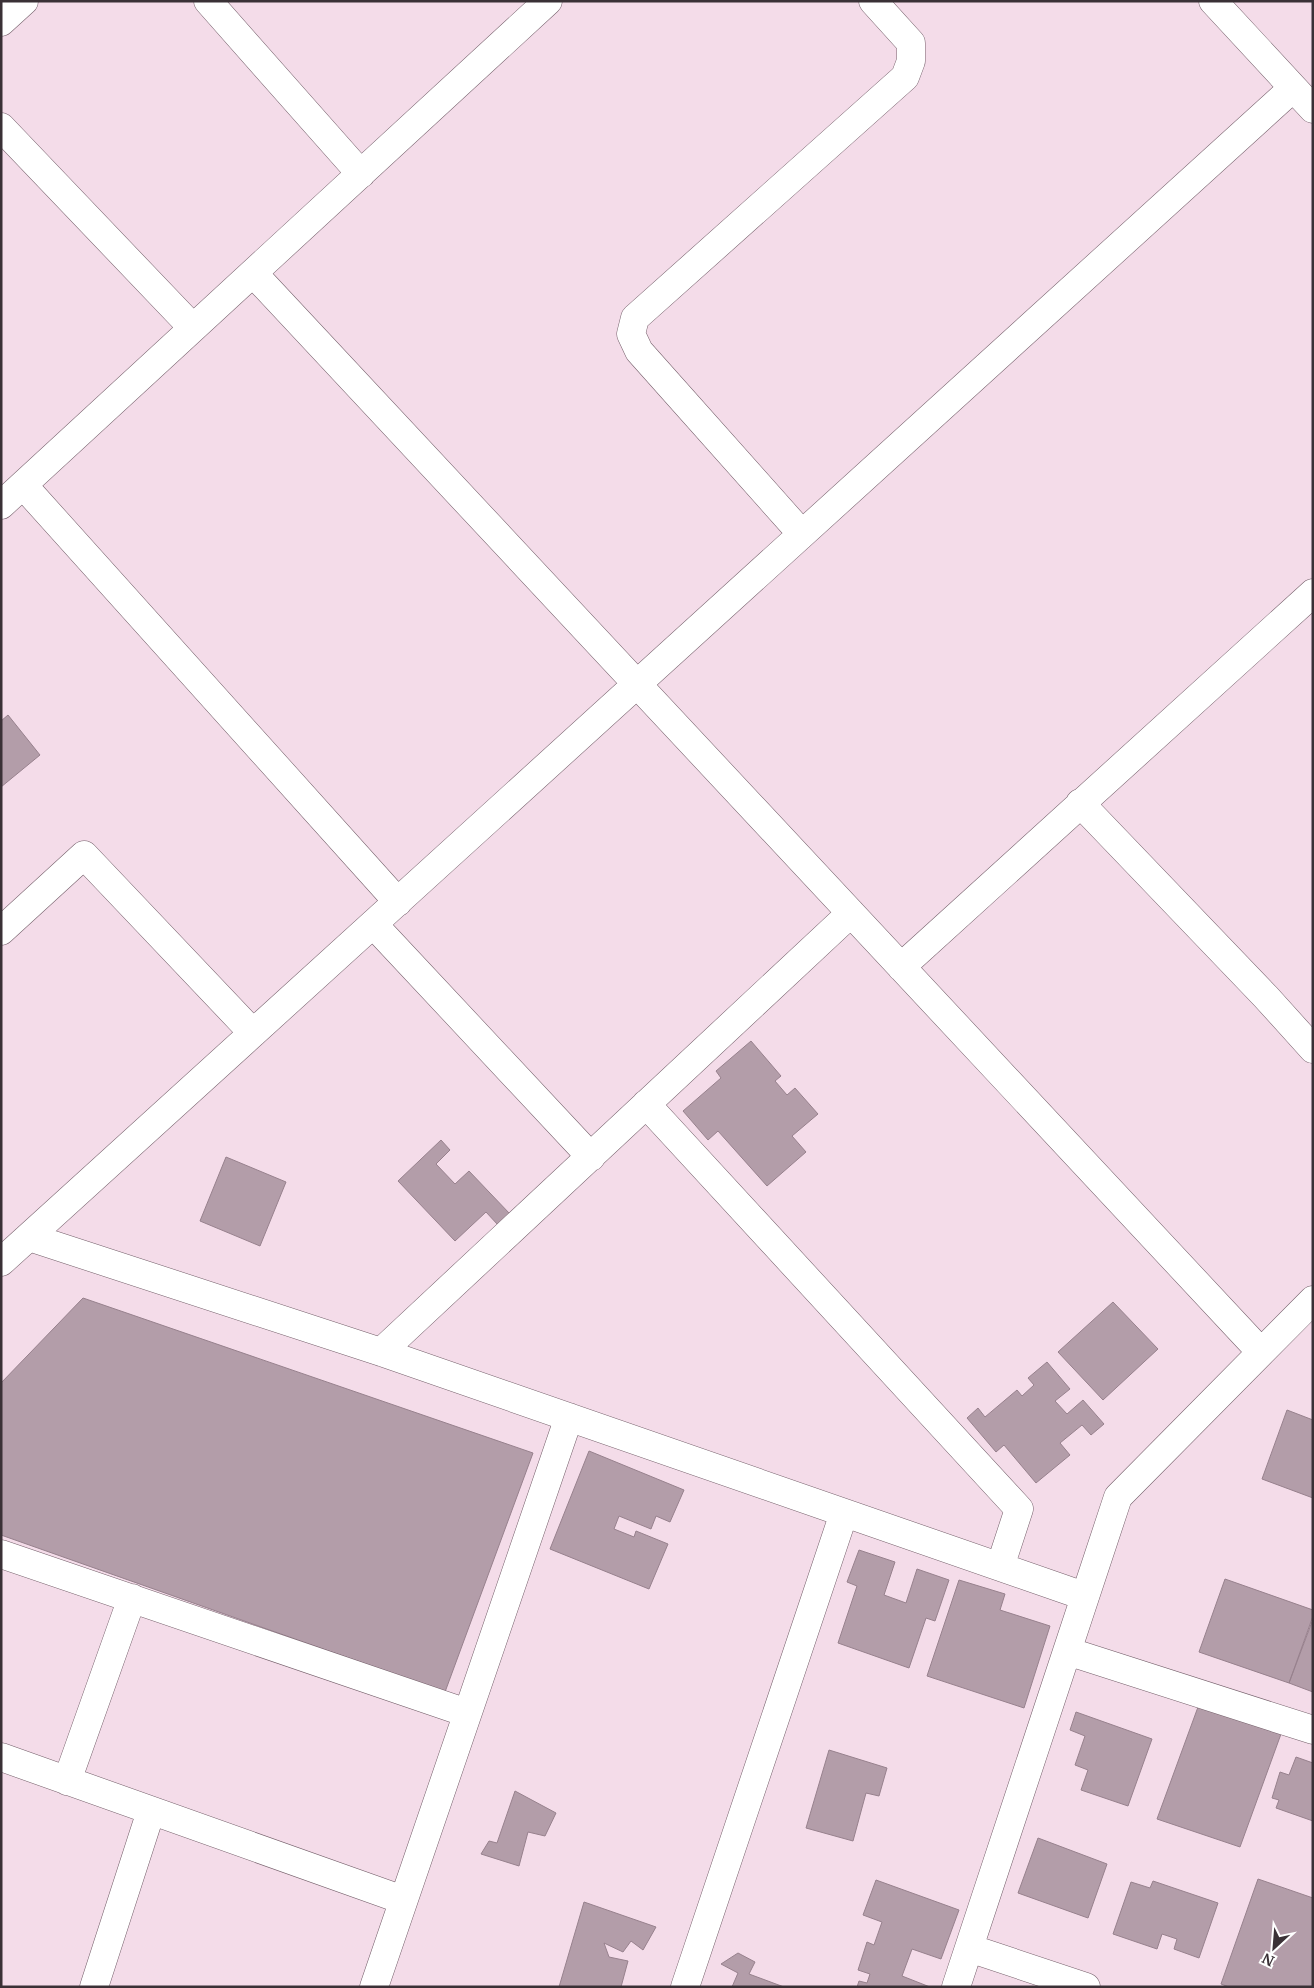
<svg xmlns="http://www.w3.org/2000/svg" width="1314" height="1988" font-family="Merriweather,serif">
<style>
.building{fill:#b39da9;stroke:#97818d}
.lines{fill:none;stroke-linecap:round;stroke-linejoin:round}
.street-casing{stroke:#745f6a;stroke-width:29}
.street{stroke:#fff;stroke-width:28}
</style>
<rect width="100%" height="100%" fill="#f4dce9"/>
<path class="building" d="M8 715 40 755 1 787V721Z
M751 1041 781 1076 775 1081 787 1095 795 1088 818 1114 792 1136 806 1152 767 1186 718 1131 708 1140 683 1111 721 1078 716 1071Z
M441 1140 450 1150 436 1164 455 1184 469 1171 510 1214 498 1225 486 1212 455 1241 398 1181Z
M226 1157 286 1182 260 1246 200 1221Z
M83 1298 533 1453 445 1692 1 1535V1383Z
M1113 1302 1158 1349 1103 1400 1058 1352Z
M1047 1362 1070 1389 1055 1401 1067 1414 1083 1400 1104 1424 1091 1435 1082 1425 1060 1443 1070 1455 1036 1483 1004 1445 996 1452 967 1418 978 1408 985 1417 1017 1390 1022 1396 1034 1385 1028 1378Z
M1287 1410 1313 1420V1498L1262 1479Z
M589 1451 684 1490 670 1522 656 1516 651 1529 619 1516 614 1529 634 1537 636 1531 668 1544 649 1589 550 1549Z
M859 1550 895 1562 884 1595 906 1603 917 1569 949 1580 935 1621 926 1618 909 1668 838 1643 857 1586 847 1582Z
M1225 1579 1313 1610V1616L1289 1683 1199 1652Z
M959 1580 1005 1594 1000 1610 1050 1626 1024 1708 927 1676Z
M1313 1619V1692L1289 1683Z
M1198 1707 1281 1734 1240 1847 1157 1819Z
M1076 1712 1152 1739 1128 1806 1081 1790 1088 1770 1075 1765 1085 1736 1070 1730Z
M829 1750 887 1768 879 1796 866 1793 853 1841 806 1828Z
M1296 1757 1313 1763V1821L1276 1808 1279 1800 1272 1798 1280 1772 1289 1775Z
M515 1791 556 1813 545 1836 528 1832 519 1866 481 1854 489 1841 497 1843Z
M1038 1838 1107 1864 1088 1918 1018 1893Z
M1258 1879 1313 1898V1987H1229L1221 1984Z
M876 1880 959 1910 941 1959 912 1949 902 1976 930 1987H857L859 1981 867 1983 870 1974 858 1970 867 1942 874 1945 882 1922 863 1915Z
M1153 1881 1218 1903 1199 1958 1174 1949 1177 1939 1162 1934 1157 1949 1113 1934 1131 1882 1150 1888Z
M584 1902 656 1927 643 1950 631 1941 623 1952 604 1943 609 1957 628 1961 621 1987H559Z
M738 1953 755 1962 749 1974 784 1987H732L738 1973 721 1964Z"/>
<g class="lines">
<defs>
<path id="street" d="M208 1 361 174
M1213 1 1313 109
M1 22 24 1
M1 127 193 328
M253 273 1261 1352
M23 485 398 902
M1 505 548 1
M802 534 639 351 631 334 635 318 905 77 911 61V43L873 1
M1080 803 1266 997 1313 1049
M373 924 591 1157
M1 931 84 855 253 1033
M901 967 1313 593
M646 1104 1019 1509 1000 1567
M29 1237 381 1352 1084 1596
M1 1262 1293 88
M381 1352 851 913
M1 1554 467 1713
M1067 1651 1313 1730
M1 1757 403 1900
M67 1781 132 1598
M969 1948 1086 1987
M94 1987 151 1811
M374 1987 569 1417
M685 1987 844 1513
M956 1987 1118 1497 1313 1300"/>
</defs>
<use href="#street" class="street-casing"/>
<use href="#street" class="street"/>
</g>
<rect width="1314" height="1988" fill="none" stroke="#3a3136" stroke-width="5"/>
<g transform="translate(1274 1948) rotate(206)" stroke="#ffffff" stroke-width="4" paint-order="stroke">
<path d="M0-4L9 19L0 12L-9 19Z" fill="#3a3136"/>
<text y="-8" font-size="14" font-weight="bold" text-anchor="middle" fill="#3a3136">N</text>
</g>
</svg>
